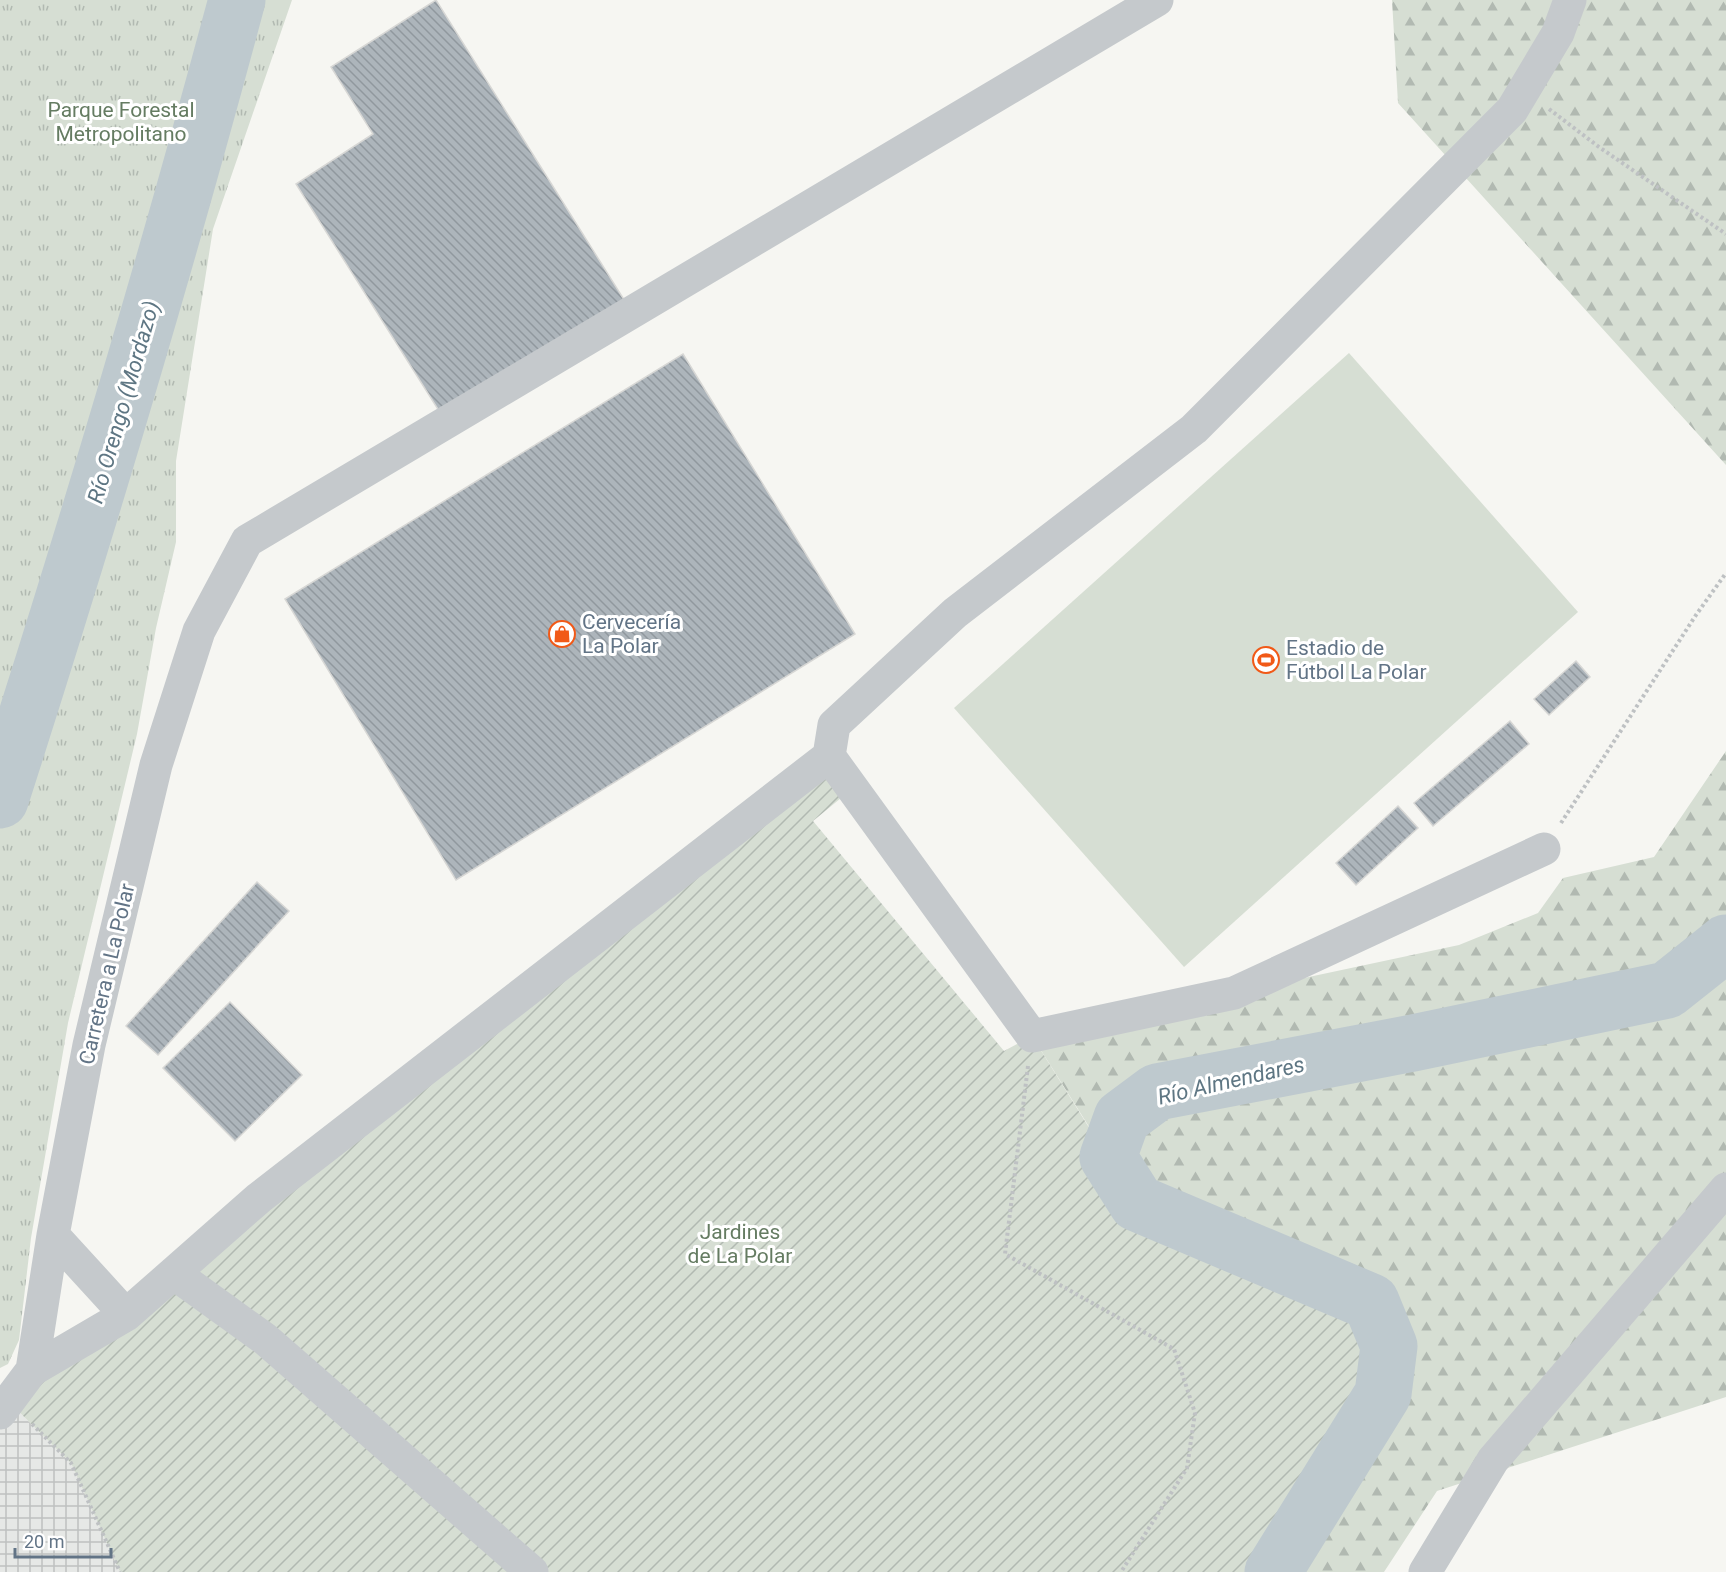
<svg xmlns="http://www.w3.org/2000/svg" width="1726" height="1572" font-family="Roboto,sans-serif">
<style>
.industrial{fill:url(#industrial-grid)}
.forest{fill:url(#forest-firs)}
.park{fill:url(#park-tufts)}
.garden{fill:url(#garden-furrows)}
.pitch{fill:#d6ded3}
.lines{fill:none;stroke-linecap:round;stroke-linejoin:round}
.river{stroke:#bec9ce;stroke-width:57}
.building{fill:url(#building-back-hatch);stroke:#d7d7d5;stroke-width:1.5}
.path{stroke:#bec1c3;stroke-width:4;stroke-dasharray:3 3;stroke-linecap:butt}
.minor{stroke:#c5c9cc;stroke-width:33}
.labels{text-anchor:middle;stroke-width:6;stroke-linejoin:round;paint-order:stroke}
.park-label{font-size:21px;fill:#657c62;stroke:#fff}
.poi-label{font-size:21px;fill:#627486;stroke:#fff;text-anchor:start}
.street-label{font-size:21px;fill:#627486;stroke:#fff}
.water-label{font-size:22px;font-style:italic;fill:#5e7683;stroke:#fff}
</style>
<defs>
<pattern id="industrial-grid" width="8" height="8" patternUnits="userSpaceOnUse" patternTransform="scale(1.5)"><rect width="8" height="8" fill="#e6e8e6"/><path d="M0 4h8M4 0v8" fill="none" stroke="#bec1c0"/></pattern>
<pattern id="forest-firs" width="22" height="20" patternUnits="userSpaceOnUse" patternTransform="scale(1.5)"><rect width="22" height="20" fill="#d6ded3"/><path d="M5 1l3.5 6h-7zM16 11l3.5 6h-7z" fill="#b1b9b1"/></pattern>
<pattern id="park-tufts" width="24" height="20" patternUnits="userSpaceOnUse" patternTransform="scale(1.5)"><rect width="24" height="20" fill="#d6ded3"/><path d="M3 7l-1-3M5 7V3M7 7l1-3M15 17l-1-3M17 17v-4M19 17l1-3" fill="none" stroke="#b1b9b1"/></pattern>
<pattern id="garden-furrows" width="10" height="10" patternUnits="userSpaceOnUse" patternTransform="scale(1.5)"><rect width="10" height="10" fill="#d6ded3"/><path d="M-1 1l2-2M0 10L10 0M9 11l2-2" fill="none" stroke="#b1b9b1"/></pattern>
<pattern id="building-back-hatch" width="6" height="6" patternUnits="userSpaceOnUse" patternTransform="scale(1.5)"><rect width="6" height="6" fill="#adb5bb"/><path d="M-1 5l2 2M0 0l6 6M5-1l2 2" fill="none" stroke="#90989e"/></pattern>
</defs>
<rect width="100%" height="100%" fill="#f6f6f2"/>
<path class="industrial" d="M8 1401 71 1463 120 1572H0V1413Z"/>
<path class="forest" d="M1392 0H1726V465L1398 103Z
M1726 751V1397L1437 1491 1384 1572H1273L1283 1554 1371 1303 1137 1203 1032 1036 1459 945 1538 913 1563 878 1654 857Z"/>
<path class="park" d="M0 0H292L213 229 176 461V542L156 628 137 734 68 1023 31 1238 19 1340 8 1364 0 1368Z"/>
<path class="garden" d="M829 756 852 789 813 821 1004 1051 1032 1036 1136 1203 1371 1302 1389 1346 1383 1394 1273 1572H120L71 1463 8 1401Z"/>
<path class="pitch" d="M1349 353 1578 612 1184 967 954 708Z"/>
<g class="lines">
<path class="river" d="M0 800C85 535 165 269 237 0
M1273 1572 1383 1394 1389 1346 1371 1302 1137 1203 1108 1157 1122 1118 1157 1092 1413 1043 1667 990 1726 943"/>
</g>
<path class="building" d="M436 0 628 306 446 422 296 184 373 134 331 67Z
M683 354 855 634 456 880 285 599Z
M1576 661 1590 677 1549 715 1534 699Z
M1510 721 1529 744 1433 826 1414 803Z
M1398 806 1418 828 1356 885 1336 863Z
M257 882 289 911 158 1055 126 1026Z
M230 1002 302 1075 235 1141 163 1068Z"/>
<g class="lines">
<path class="path" d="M1549 109 1599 147 1726 234
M1561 823 1696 615 1726 573
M1028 1066 1005 1254 1174 1349 1195 1413 1187 1468 1121 1572
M32 1424 71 1463 120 1572"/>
<path class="minor" d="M829 756 834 725 955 613 1194 429 1512 110 1558 33 1570 0
M53 1235 126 1315
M175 1274 265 1339 532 1572
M32 1370 126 1315 259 1198 829 756 1032 1036 1234 993 1544 849
M0 1413 32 1370 53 1235 89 1045 156 765 199 631 247 541 1157 0
M1425 1572 1493 1460 1726 1189"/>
</g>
<defs>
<symbol id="shop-ring" viewBox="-11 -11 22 22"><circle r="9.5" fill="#fff" stroke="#f15917" stroke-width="1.5"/><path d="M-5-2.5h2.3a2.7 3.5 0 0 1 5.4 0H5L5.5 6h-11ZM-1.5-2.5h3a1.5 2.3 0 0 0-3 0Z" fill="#f15917"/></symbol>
<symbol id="stadium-ring" viewBox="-11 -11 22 22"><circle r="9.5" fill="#fff" stroke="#f15917" stroke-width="1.5"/><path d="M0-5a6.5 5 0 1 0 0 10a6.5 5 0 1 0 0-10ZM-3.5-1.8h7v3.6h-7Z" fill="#f15917"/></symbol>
</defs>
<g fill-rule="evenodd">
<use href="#shop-ring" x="547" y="619" width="30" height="30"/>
<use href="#stadium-ring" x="1251" y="645" width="30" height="30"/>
</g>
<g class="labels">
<g class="park-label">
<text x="121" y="117">Parque Forestal<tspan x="121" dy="24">Metropolitano</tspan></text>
<text x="740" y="1239">Jardines<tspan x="740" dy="24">de La Polar</tspan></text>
</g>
<g class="poi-label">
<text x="582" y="629">Cervecería<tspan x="582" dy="24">La Polar</tspan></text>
<text x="1286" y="655">Estadio de<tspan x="1286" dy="24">Fútbol La Polar</tspan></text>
</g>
<g class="street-label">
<text transform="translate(107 974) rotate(-77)" y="7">Carretera a La Polar</text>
</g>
<g class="water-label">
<text transform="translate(123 402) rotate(-74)" y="8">Río Orengo (Mordazo)</text>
<text transform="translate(1231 1080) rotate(-13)" y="8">Río Almendares</text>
</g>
</g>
<path d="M15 1548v9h96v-9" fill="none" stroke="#627486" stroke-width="3"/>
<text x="24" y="1548" font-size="18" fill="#627486" stroke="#ffffff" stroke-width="4.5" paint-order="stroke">20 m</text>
</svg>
